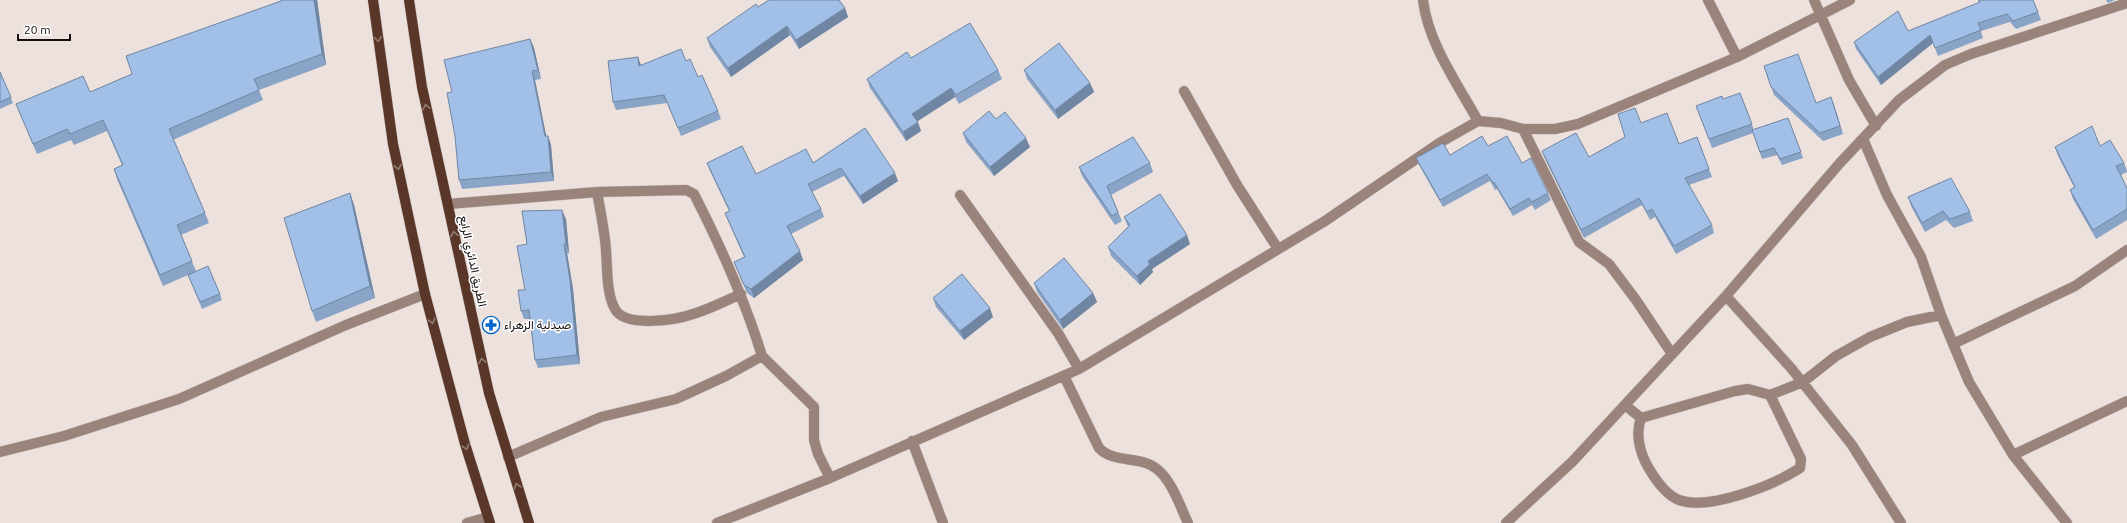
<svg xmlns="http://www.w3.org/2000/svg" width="2127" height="523" font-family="Ubuntu,Vazirmatn,sans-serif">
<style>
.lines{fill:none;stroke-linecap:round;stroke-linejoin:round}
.street-casing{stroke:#c9bfbb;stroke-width:11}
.primary-casing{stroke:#c9bfbb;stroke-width:11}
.street{stroke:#99837b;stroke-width:10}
.primary{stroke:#593628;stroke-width:10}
.wall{fill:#8aa4c7}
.shaded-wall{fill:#7186a2}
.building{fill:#a1bfe7;stroke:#7186a2}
.oneway{stroke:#937c73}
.labels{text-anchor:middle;stroke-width:3;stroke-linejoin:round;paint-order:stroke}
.street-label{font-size:12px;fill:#120e0d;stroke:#fff}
.poi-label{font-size:12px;fill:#120e0d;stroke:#fff;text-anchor:start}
</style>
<rect width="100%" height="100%" fill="#ece1dc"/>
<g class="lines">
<defs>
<path id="street" d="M1423 0C1428 43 1457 83 1478 121
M1708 0 1737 57
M1814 0 1849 80 1876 126
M1184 91 1237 185 1278 249
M1523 129 1579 242 1609 264 1636 300 1672 354
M1863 139 1887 195 1921 257 1941 315 1969 382 2013 455 2067 523
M597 192C600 208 603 224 605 240 608 260 605 292 615 309 625 328 676 320 693 314 710 309 725 301 741 294
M960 195 1058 333 1079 369
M448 204 597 192 686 190 694 194C721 247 745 300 762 356
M1726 296 1791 368 1852 445 1901 523
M1953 344 2075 286 2127 250
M1064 376 1099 448C1114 464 1140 455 1157 469 1172 481 1180 506 1188 523
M1625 405 1641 418 1735 391 1748 389 1770 395 1803 382 1836 356 1870 337 1907 322 1941 315
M1641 418C1635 434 1640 453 1648 467 1655 479 1666 495 1679 500 1709 511 1774 485 1800 468L1801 459 1770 395
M912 441 943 523
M0 452 64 436 179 399 346 325 425 294
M2013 455 2127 401
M508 457 601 417 676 399 726 376 762 356 814 407V440L818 454 830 478
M467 523 488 517
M717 523 830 478 1079 369 1325 221 1441 142 1478 121 1501 123 1523 129H1555L1578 124 1737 57 1850 0
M1506 523 1572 462 1726 296 1839 164 1899 100 1945 65 1971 54 2127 3"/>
<path id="primary" d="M373 0 393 144 425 294 465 444 490 523
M409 0 422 87 489 393 529 523"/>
</defs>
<use href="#street" class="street-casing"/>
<use href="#primary" class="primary-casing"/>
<use href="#street" class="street"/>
<use href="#primary" class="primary"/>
</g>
<path class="wall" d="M281 0H317L326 65 259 90 263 100 173 140 205 213 209 223 181 235 196 271 220 294 222 300 202 309 188 275 163 286 117 179 114 169 122 165 107 131 74 145 71 140 37 154 20 114 16 104 90 92 132 74 281 1Z
M1978 0H2033L2038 12 2041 20 2016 29 2010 22 1981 31 1983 38 1938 56 1933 43 1881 85 1856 49 1854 42 1908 31 1979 3Z
M2106 0H2115L2108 3Z
M758 7 845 8 848 17 799 49 790 35 731 77 710 47 707 38Z
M530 39 534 48 541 79 535 80 546 136H548L551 145 554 181 462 189 459 180 452 92Z
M911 58 998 70 1002 79 959 104 955 97 917 121 921 131 906 141 870 88 867 79Z
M686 61 698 77 718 111 721 119 681 136 667 103 616 110 613 102 641 66Z
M1764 66 1816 103 1834 105 1843 134 1823 141 1774 95Z
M1024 70 1090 83 1094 92 1058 119 1027 79Z
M0 72 13 103 0 109Z
M1740 93 1754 130 1788 118 1803 158 1782 165 1777 155 1762 159 1753 133 1712 148 1696 106 1723 99Z
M996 119 1030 147 994 176 966 142 963 133Z
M1641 123 1679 144 1697 137 1712 177 1689 185 1712 225 1714 233 1676 254 1655 217 1650 220 1642 205 1584 238 1545 159 1542 151 1589 157 1625 137Z
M865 128 898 181 863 204 844 176 812 192 821 209 824 217 791 234 803 260 754 298 747 293 734 262 744 257 728 221 725 213 729 211 710 171 707 163 756 174 813 163Z
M2100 146 2124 163 2127 171V172L2121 175 2127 188V220L2096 239 2073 199 2070 190 2074 187 2058 156 2055 147Z
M1450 155 1522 163 1548 193 1551 200 1535 210 1532 205 1513 216 1497 189 1495 190 1490 181 1443 207 1419 165 1416 158Z
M1150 163 1153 172 1111 195 1122 221 1115 225 1082 176 1079 167Z
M350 193 354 205 375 298 316 322 312 311Z
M1908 197 1970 212 1973 221 1954 228 1946 220 1925 232 1911 206Z
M1124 217 1190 244 1152 269 1153 272 1140 285 1111 256 1108 247 1128 227Z
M566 219 569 253H567L573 289 580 364 538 368 535 360 530 319H524L521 311 525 290 527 244Z
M1034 283 1093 293 1097 302 1063 329 1037 292Z
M933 298 993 317 964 340 936 307Z"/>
<path class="shaded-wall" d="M314 0H317L326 65 322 54Z
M845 8 848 17 799 49 796 40Z
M787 26 790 35 731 77 728 68Z
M1930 35 1933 43 1881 85 1878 77Z
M530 39 534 48 541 79 538 70Z
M638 57 641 65 639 66Z
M532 71 535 80 548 145 545 136Z
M1090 83 1094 92 1058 119 1055 110Z
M951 88 955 97 915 123 912 114Z
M1831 97 1834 105 1843 134 1840 126Z
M918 122 921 131 906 141 903 132Z
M548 136 551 145 554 181 551 172Z
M1026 138 1030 147 994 176 990 167Z
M895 173 898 181 863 204 860 196Z
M350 193 354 205 375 298 370 286Z
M562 210 566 219 569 253 566 244Z
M1187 235 1190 244 1152 269 1153 272 1140 285 1137 276 1148 261Z
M564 244 567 253 573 289 580 364 577 355Z
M800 251 803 260 754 298 751 289Z
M1093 293 1097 302 1063 329 1060 320Z
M990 308 993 317 964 340 960 331Z"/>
<path class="building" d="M281 0H314L322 54 254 79 259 90 169 129 205 213 177 225 192 261 160 275 114 169 123 165 103 120 70 134 67 129 33 144 16 104 83 76 90 92 132 74 126 56 281 1Z
M769 0H839L845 8 796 40 787 26 728 68 707 38 756 4 758 7Z
M1979 0H2033L2038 12 2013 21 2007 14 1978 23 1981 30 1935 48 1930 35 1878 77 1854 42 1898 11 1908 31 1980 2Z
M970 23 998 70 956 95 951 88 912 114 918 122 903 132 867 79 907 52 911 58Z
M530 39 538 70 532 71 545 136H548L551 172 459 180 455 136 447 93 452 92 444 60Z
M1059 43 1090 83 1055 110 1024 70Z
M681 49 686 61 690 59 698 77 702 75 718 111 678 128 664 95 613 102 608 61 638 57 639 66Z
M1798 54 1816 103 1831 97 1840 126 1820 133 1771 87 1764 66Z
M0 72 11 97 0 102Z
M1740 93 1752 124 1709 139 1696 106 1722 96 1723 99Z
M1635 108 1641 123 1667 113 1679 144 1697 137 1709 169 1685 178 1712 225 1674 246 1652 209 1647 212 1639 198 1581 230 1542 151 1576 133 1589 157 1625 137 1618 114Z
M989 111 996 119 1005 112 1026 138 990 167 963 133Z
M1788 118 1801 152 1780 159 1774 148 1760 152 1752 130Z
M2092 126 2100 146 2110 140 2124 163 2116 166 2127 188V209L2093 230 2070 190 2075 187 2055 147Z
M865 128 895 173 860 196 841 168 808 184 821 209 787 226 800 251 751 289 744 285 734 262 745 257 725 213 730 211 707 163 742 146 756 174 806 149 813 163Z
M1482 136 1488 146 1507 136 1522 163 1531 158 1548 193 1532 202 1529 198 1510 209 1494 182 1493 183 1487 174 1440 200 1416 158 1443 143 1450 155Z
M1133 137 1150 163 1107 186 1118 212 1112 216 1079 167Z
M1951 178 1970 212 1950 219 1943 211 1922 223 1908 197Z
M350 193 370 286 312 311 284 218Z
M1160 194 1187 235 1148 261 1150 264 1137 276 1108 247 1130 225 1124 217Z
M562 210 566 244H564L570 280 577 355 535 360 529 310 521 311 518 290H525L517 246 527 244 522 211Z
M1064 258 1093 293 1060 320 1034 283Z
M208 266 220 294 200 302 188 275Z
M962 274 990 308 960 331 933 298Z"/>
<defs><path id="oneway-chevron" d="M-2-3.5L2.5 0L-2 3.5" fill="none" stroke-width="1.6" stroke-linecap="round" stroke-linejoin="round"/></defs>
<g class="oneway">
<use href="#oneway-chevron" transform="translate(378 39) rotate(82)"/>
<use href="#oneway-chevron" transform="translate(426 107) rotate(-102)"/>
<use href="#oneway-chevron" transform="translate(398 167) rotate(78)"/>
<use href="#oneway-chevron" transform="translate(454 234) rotate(-102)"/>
<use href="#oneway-chevron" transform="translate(432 321) rotate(75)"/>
<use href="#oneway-chevron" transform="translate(482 361) rotate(-102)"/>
<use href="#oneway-chevron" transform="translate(466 447) rotate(74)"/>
<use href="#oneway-chevron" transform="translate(517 486) rotate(-108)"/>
</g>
<defs>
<symbol id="pharmacy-ring" viewBox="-11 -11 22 22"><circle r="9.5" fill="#fff" stroke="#0365ce" stroke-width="1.5"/><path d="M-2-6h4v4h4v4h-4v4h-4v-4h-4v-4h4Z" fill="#0365ce"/></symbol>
</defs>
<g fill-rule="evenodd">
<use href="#pharmacy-ring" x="481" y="315" width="20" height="20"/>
</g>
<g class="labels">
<g class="street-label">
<text transform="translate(473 261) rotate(78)" y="4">الطريق الدائري الرابع</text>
</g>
<g class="poi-label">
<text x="504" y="329">صيدلية الزهراء</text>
</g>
</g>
<path d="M18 34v6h52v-6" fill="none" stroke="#120e0d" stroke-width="2"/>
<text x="24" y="34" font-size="12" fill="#120e0d" stroke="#ffffff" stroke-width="3" paint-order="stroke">20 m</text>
</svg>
